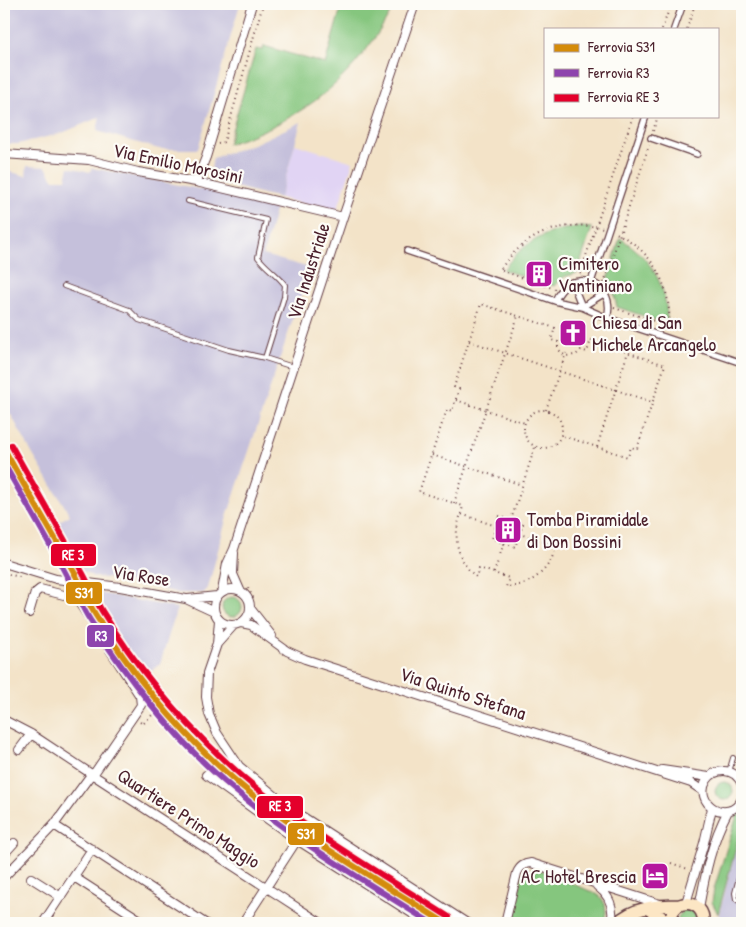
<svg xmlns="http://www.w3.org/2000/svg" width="746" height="927" font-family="'Patrick Hand',sans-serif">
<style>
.built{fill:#e1d4f4}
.industrial{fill:#c5c0db}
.green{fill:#85c67e;stroke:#687254}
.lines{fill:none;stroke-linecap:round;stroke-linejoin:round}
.service-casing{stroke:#633c43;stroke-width:6}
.pedestrian-casing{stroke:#633c43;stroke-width:8}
.minor-casing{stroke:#633c43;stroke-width:10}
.secondary-casing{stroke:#633c43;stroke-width:14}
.path{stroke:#633c43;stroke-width:2;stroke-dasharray:1 4;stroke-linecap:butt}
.service{stroke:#fff;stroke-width:4}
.pedestrian{stroke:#fff;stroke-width:5.5}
.minor{stroke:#fff;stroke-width:8}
.secondary{stroke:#fce6c4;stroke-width:11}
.rail-1-casing{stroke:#fdfcf7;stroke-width:10}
.rail-2-casing{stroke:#fdfcf7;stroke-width:10}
.rail-3-casing{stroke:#fdfcf7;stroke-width:10}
.rail-1{stroke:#d48b09;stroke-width:6}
.rail-2{stroke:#8e44ad;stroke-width:6}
.rail-3{stroke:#e4002b;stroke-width:6}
.labels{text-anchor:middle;stroke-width:4.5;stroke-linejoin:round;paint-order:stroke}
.street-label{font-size:19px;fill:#4a1f2b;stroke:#fdfcf7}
.poi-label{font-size:19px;fill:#4a1f2b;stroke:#fdfcf7;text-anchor:start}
.line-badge{stroke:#fdfcf7;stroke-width:2}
.badge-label{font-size:14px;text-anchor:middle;font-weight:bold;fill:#fff}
</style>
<rect width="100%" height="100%" fill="#fdfcf7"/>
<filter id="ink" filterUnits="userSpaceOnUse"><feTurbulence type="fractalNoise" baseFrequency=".02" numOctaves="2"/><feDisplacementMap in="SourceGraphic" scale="10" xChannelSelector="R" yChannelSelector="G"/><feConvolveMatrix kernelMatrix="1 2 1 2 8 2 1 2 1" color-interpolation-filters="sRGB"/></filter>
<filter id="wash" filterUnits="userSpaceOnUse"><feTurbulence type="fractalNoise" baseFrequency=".0096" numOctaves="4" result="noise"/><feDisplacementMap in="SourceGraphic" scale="20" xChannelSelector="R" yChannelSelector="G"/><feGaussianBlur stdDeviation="1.12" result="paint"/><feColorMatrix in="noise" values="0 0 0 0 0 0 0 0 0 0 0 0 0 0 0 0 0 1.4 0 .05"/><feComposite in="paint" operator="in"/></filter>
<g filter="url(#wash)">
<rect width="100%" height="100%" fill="#f3e3c8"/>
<path class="built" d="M295 144 353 162 338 208 333 211 280 198Z"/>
<path class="industrial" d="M4 4H240L198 149H159L97 131 100 117 62 133 18 144H4Z
M301 122 280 198 219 183 210 175 213 158 256 143Z
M27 166 46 167 53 179H66L69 167 90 172 92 168 277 204 263 255 310 268 226 520 208 588 203 593H179L118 579 94 577 80 569 53 525 70 515 33 455 4 402V170L26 176Z
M89 591 177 608 160 664 143 677Z
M742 827V923H740L718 918Z"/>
<path class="green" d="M342 4H395C357 77 305 119 228 144L256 49 263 50 264 46 325 64Z
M582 227 592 228 577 273 564 277 554 286 503 270C522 243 549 228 582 227Z
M620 238C652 258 668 287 667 324L617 307 614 294 606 284Z
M222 607a10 10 0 1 1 20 0a10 10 0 1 1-20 0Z
M715 791a9 9 0 1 1 18 0a9 9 0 1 1-18 0Z
M742 804V825L718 914 712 902 714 889 738 812Z
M528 869 544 871 599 895 605 904 606 912 604 923H512L523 872Z
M684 910C693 909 698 915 696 923H679L678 917Z"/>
</g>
<g filter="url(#ink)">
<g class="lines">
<defs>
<path id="service" d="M188 201 266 220 258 257C266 268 277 274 285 285L284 297 265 358
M64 286 129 310 139 320 229 350 265 358 293 367
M729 772 733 758
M742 866 735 893 736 899 742 903"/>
<path id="pedestrian" d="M674 29 683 4
M651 138 697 154
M407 251 555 301 582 307 607 318 742 363
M572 282 582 307 605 293
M591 282 646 116
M555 301C569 265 618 281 607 318"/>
<path id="minor" d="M4 154 89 160 138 172 196 182 343 217
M196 182 206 157 252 4
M234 553 233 574 240 590
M4 563 56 579 120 587 186 599 214 612
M214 607a18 18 0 1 1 36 0a18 18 0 1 1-36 0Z
M222 591 227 564 234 549 343 217 415 4
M188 599 217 596
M250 608 272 636
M29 613 35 593 40 589 76 598
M219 620 217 644 207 673 206 697 209 714 217 733 239 766 291 809 467 923
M241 623 251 625 287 651 305 659 691 783 703 791
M217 644 234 625
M4 720 31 734 93 775 141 705 140 696 76 598V591
M19 750 31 734
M662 770 709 777
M206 775 297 840 427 923
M742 784C738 776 732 771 724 771 717 771 711 774 707 780 692 803 728 826 742 799
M54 825 205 923
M4 854 14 843
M4 877 54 825 90 776 93 775 321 923
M74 877 145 923
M31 878 61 897
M597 886C609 895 615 908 611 923
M686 903 704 843 712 808
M699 908C705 875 712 840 728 811
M4 922 7 923
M43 923 92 849
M243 923 297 840
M505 923 517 873C520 866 524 864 531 863L660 904"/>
<path id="secondary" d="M648 909 671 923
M617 923C632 907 659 905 680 905
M671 923C669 896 706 898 703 923"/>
</defs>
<use href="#service" class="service-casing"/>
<use href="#pedestrian" class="pedestrian-casing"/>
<use href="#minor" class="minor-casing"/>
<use href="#secondary" class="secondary-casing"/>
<path class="path" d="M662 29 671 4
M687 29 695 4
M653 131 658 116
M218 144 224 142 263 4
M580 274 633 116
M604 283 649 145
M555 289 500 270C523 235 561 219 603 228
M614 308 669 326C672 286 652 249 614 232
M469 341 652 402
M456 400 525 423
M546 410 566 353
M524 429a19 19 0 1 1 38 0a19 19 0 1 1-38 0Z
M597 447 628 352
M432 455 522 485
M454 503 518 316
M461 514 463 506 419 492 447 409 452 411 459 389 454 387 481 304 555 328 551 340 558 342V349L565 356 576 355 581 350 587 352 591 340 665 365 637 449 631 447 628 457 560 435
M499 516 523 524 515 547 492 539Z
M511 520 535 447
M496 526 461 514C452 538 457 560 476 577L479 568 509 578 506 587C531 586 550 571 556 546L520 534
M4 573 23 578
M494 573 504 543
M248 588 255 601
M140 722 143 724 152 715 155 705 211 765 209 768
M671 863 688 869"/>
<use href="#service" class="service"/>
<use href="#pedestrian" class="pedestrian"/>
<use href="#minor" class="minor"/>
<use href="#secondary" class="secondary"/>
<defs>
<path id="rail-1" d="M4 449C27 491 52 532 75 574 82 587 87 601 95 614 129 669 171 722 219 766 286 828 368 874 445 923"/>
<path id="rail-2" d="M4 464C25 501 47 538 67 576 75 590 81 606 90 620 125 674 166 728 214 772 279 831 357 876 431 923"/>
<path id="rail-3" d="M11 445C34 487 59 528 81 570 89 583 94 598 102 611 135 665 177 716 223 759 290 822 372 868 449 917"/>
</defs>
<use href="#rail-1" class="rail-1-casing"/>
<use href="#rail-2" class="rail-2-casing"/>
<use href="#rail-3" class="rail-3-casing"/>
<use href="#rail-1" class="rail-1"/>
<use href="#rail-2" class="rail-2"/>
<use href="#rail-3" class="rail-3"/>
</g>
</g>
<defs>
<symbol id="building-square" viewBox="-11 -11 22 22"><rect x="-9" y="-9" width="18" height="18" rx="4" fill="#b5179e" stroke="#fdfcf7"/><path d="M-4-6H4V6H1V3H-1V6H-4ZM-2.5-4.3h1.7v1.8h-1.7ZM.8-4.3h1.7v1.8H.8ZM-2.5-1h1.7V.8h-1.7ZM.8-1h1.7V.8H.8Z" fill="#fff"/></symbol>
<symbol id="church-square" viewBox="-11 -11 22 22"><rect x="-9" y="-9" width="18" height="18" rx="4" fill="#b5179e" stroke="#fdfcf7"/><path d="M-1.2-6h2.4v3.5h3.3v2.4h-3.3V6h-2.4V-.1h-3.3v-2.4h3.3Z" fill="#fff"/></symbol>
<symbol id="hotel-square" viewBox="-11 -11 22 22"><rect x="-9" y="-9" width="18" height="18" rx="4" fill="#b5179e" stroke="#fdfcf7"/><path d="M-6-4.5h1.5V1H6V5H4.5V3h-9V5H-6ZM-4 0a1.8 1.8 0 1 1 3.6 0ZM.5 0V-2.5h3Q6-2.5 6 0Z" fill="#fff"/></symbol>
</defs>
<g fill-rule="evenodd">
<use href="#building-square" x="523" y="258" width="32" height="32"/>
<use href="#church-square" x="557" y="317" width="32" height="32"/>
<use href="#building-square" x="492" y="514" width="32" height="32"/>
<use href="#hotel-square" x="639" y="860" width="32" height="32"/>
</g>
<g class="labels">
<g class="street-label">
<text transform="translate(178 163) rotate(12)" y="7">Via Emilio Morosini</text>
<text transform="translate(308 271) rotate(-72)" y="7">Via Industriale</text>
<text transform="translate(141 575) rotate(9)" y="7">Via Rose</text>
<text transform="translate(463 693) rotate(18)" y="7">Via Quinto Stefana</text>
<text transform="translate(189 818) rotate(33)" y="7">Quartiere Primo Maggio</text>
</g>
<g class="poi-label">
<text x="558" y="270">Cimitero<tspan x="558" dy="22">Vantiniano</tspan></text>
<text x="592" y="329">Chiesa di San<tspan x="592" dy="22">Michele Arcangelo</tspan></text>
<text x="527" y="526">Tomba Piramidale<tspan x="527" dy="22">di Don Bossini</tspan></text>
<text x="636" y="883" text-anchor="end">AC Hotel Brescia</text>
</g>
</g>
<g class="line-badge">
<rect x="50" y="543" width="47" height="24" rx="5" fill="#e4002b"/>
<rect x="65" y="581" width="38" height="24" rx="5" fill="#d48b09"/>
<rect x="86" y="624" width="29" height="24" rx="5" fill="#8e44ad"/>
<rect x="256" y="795" width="48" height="24" rx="5" fill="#e4002b"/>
<rect x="287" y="822" width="38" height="24" rx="5" fill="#d48b09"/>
</g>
<g class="badge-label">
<text x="73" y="560">RE 3</text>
<text x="84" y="598">S31</text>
<text x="101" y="641">R3</text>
<text x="280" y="811">RE 3</text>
<text x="306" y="839">S31</text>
</g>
<rect width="746" height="927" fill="none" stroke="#fdfcf7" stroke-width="20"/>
<rect x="544" y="28" width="175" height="90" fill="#fdfcf7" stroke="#b5a4a5"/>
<rect x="554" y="44" width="25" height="8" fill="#d48b09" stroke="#b5a4a5"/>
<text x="588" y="52" font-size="15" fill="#4a1f2b">Ferrovia S31</text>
<rect x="554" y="69" width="25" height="8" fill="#8e44ad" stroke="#b5a4a5"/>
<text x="588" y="78" font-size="15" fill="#4a1f2b">Ferrovia R3</text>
<rect x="554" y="94" width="25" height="8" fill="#e4002b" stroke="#b5a4a5"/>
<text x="588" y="102" font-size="15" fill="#4a1f2b">Ferrovia RE 3</text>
</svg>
